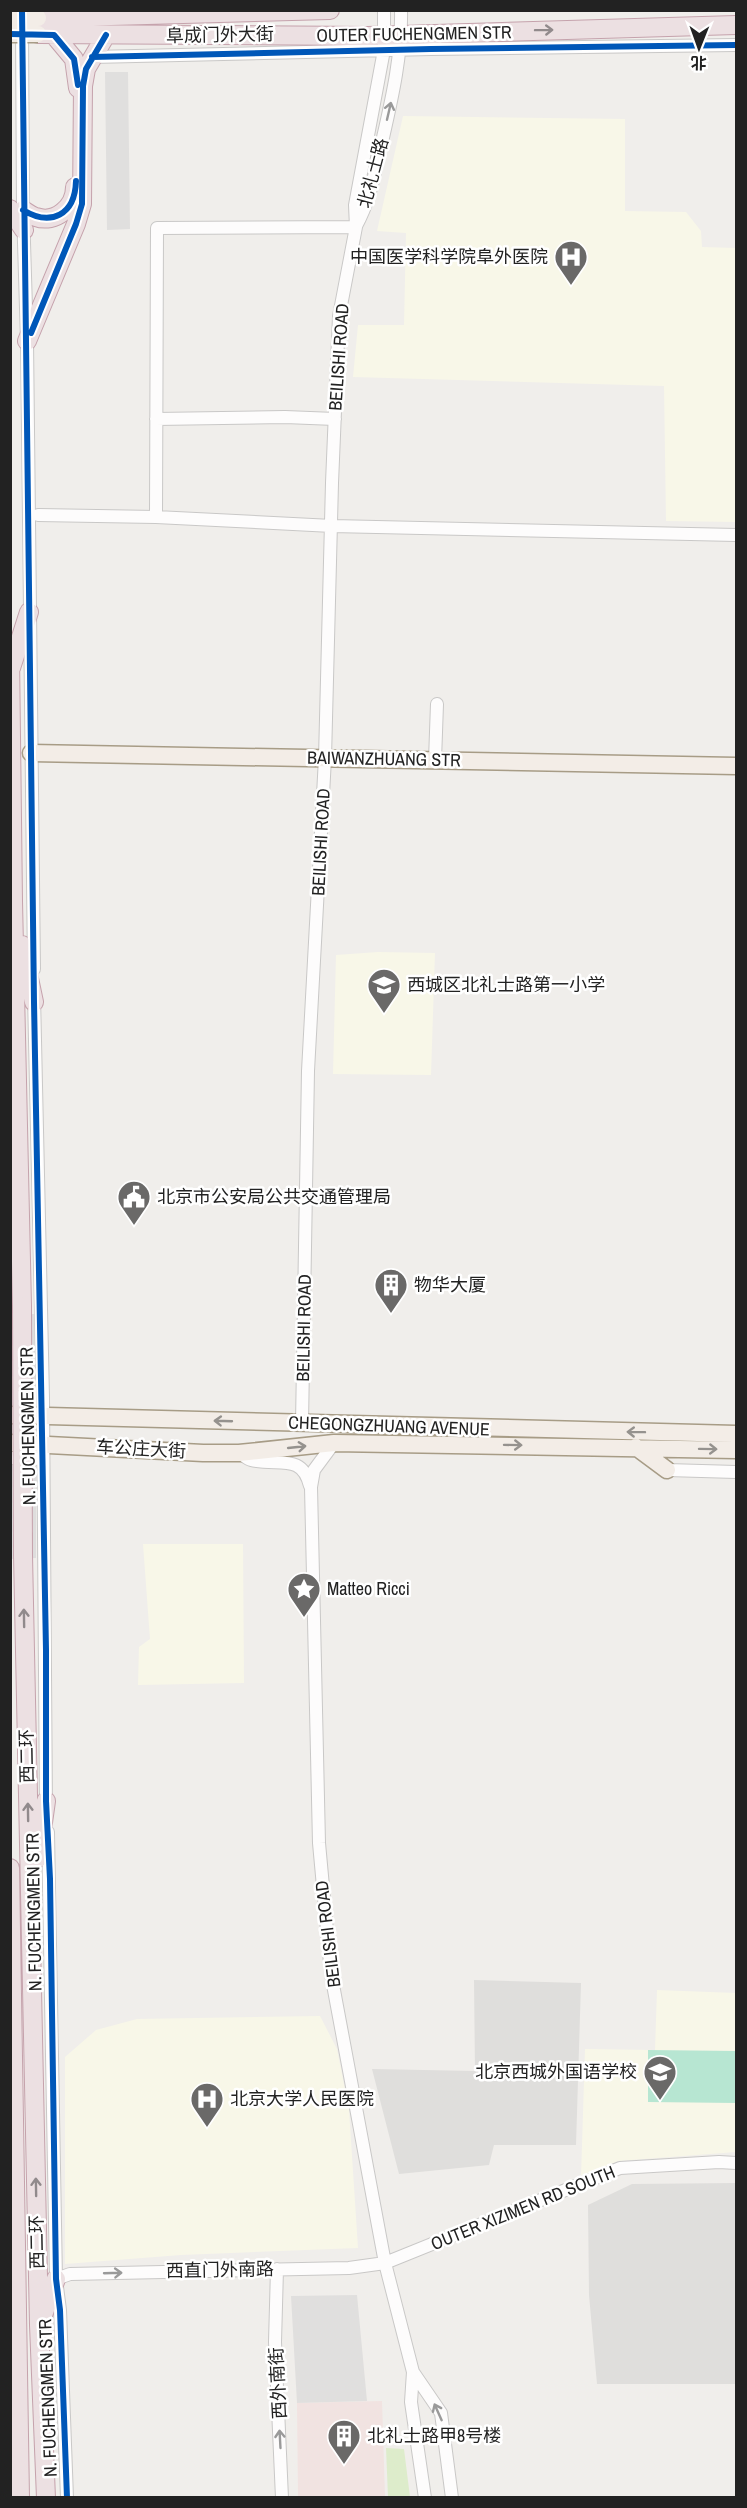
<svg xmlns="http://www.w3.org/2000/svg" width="747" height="2508" font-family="'Archivo Narrow','Noto Sans SC',sans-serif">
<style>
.residential{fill:#dfdedc}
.commercial{fill:#f1e3e1}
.education{fill:#f8f7e8}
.garden{fill:#ddeccb}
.pitch{fill:#b7e6d2}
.parking{fill:#e0dfde}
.pier{fill:#dedddd}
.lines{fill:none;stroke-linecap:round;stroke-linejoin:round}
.minor-casing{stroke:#c9c8c7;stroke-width:14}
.major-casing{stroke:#a79c86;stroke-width:19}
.highway-casing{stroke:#c5a2ac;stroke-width:20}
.minor{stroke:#fdfcfc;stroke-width:12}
.major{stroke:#f3ede7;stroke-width:16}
.highway{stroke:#ece0e2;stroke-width:18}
.major-bridge-casing{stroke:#a79c86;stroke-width:19;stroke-linecap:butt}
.highway-bridge-casing{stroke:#c5a2ac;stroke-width:20;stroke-linecap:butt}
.major-bridge{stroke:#f3ede7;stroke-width:16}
.highway-bridge{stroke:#ece0e2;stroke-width:18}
.cycleway-casing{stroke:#fff;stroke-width:10}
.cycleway{stroke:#0057b8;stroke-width:6}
.oneway{stroke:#918a8c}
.oneway2{stroke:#9a9a9a}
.oneway3{stroke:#95928e}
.labels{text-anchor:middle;stroke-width:5;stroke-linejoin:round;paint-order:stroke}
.street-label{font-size:18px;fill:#222;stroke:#fff}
.poi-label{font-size:18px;fill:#222;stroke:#fff;text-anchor:start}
</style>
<rect width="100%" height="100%" fill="#f0eeeb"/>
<path class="residential" d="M474 1980 581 1983 576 2145H494L489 2165 399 2174 372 2069 475 2071Z
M736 2183V2384H597L589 2295 588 2205 632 2184Z"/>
<path class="commercial" d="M382 2401 385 2497H298L297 2403Z"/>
<path class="education" d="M403 116 625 119V211L686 212 701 231 702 247 736 248V522L666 521 664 386 353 377 358 325H404L406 233 377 231Z
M378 952 435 953 431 1075 333 1074 336 955Z
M143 1544H243L244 1683 138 1685 139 1647 150 1639Z
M657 1990 736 1993V2152L618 2161 581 2177 585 2049 655 2050Z
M320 2016 337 2049 349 2110 358 2248 181 2255 65 2264V2057L96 2030 137 2019Z"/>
<path class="garden" d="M386 2448 404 2449 410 2497H388Z"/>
<path class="pitch" d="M648 2050 736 2051V2103L648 2102Z"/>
<path class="parking" d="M105 72H128L130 229 107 230Z
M357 2295 367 2401 297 2403 291 2296Z"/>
<path class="pier" d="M11 1314H36V1558L11 1559Z"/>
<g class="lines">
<defs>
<path id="minor" d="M22 27 23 210 27 341 34 969
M92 57 431 49 736 45
M356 226C371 199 375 171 382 142 392 98 402 56 401 10
M156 419 285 417 335 419
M38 515 156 517 157 228 356 227
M156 517 332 526 736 535
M435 760 437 704
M34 996 43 1398 46 1809
M302 1423 308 1071 325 758 332 483 339 316 356 227 355 205 384 50V10
M334 1443 314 1470 311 1487 319 1843 331 1974 385 2263 413 2372 411 2402 425 2498
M239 1453C243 1455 247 1459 251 1460 277 1467 302 1452 310 1486
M10 1458 43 1459
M667 1470 736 1472
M48 1832 56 2279 60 2310 67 2498
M277 2269 275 2342 282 2498
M56 2279 70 2274 349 2268 385 2263 620 2168 719 2162 736 2163
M413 2372 441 2413 452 2498"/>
<path id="major" d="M31 753 736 766
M10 1415 736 1434
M10 1443 203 1453H239L334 1443 736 1450
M636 1447 667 1470"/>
<path id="highway" d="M38 18 330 10
M38 34 368 36 736 25
M54 35 74 59 78 88
M10 209 24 230
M23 210C27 212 31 216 36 217 55 224 75 207 75 187
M27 341 76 224 82 204 83 86 86 69 106 35
M10 654 13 901 22 1306
M11 668 29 612
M22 945 34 1002
M23 1555 39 2325 46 2498
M38 1858 46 1801
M10 1868 20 2498
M43 2315 56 2279"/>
</defs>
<use href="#minor" class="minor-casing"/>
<use href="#major" class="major-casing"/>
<use href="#highway" class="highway-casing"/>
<use href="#minor" class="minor"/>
<use href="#major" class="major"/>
<use href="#highway" class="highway"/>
<defs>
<path id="major-bridge" d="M10 18H38
M10 34H38"/>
<path id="highway-bridge" d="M22 1306 23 1555"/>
</defs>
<use href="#major-bridge" class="major-bridge-casing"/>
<use href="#highway-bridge" class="highway-bridge-casing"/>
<use href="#major-bridge" class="major-bridge"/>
<use href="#highway-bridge" class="highway-bridge"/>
<defs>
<path id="cycleway" d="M22 10 34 1002 46 1650V1801L50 1879 56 2279 60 2310 67 2498
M10 34 54 35 74 59 78 85
M92 57 431 49 736 45
M23 210C51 227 75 215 76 181
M31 333 76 224 82 204 83 86 86 69 106 35"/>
</defs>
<use href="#cycleway" class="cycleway-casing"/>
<use href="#cycleway" class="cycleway"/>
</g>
<defs><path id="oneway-shaft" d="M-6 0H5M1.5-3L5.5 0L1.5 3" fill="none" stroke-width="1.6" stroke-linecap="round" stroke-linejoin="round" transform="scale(1.5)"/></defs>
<g class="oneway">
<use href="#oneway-shaft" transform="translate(544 30) rotate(-1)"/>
<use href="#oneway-shaft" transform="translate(24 1618) rotate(-91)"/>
<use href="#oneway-shaft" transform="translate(28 1812) rotate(-91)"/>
<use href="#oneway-shaft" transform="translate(36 2187) rotate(-91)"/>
</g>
<g class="oneway2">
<use href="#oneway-shaft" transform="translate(389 111) rotate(-77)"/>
<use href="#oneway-shaft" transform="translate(113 2273) rotate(-2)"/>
<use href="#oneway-shaft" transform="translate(438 2412) rotate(-114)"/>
<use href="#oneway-shaft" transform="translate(280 2439) rotate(-93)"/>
</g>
<g class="oneway3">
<use href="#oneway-shaft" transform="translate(223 1421) rotate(-178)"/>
<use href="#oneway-shaft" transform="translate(636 1432) rotate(-179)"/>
<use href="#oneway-shaft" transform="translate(513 1445) rotate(1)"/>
<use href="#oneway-shaft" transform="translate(297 1447) rotate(-6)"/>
<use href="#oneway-shaft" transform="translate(708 1449) rotate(1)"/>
</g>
<defs>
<symbol id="hospital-pin" viewBox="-11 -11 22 30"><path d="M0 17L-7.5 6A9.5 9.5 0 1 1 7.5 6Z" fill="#6a6968" stroke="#fff"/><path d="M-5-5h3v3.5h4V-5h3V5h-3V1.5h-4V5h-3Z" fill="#fff"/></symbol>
<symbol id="school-pin" viewBox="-11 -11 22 30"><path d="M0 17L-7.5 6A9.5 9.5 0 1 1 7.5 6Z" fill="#6a6968" stroke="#fff"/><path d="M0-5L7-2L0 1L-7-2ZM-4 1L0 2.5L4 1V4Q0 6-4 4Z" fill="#fff"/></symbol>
<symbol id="civic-pin" viewBox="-11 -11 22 30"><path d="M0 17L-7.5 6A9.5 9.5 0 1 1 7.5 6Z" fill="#6a6968" stroke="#fff"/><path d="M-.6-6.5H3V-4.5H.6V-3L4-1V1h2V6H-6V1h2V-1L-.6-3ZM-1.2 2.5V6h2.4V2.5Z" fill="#fff"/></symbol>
<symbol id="building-pin" viewBox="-11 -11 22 30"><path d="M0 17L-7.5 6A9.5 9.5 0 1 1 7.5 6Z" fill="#6a6968" stroke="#fff"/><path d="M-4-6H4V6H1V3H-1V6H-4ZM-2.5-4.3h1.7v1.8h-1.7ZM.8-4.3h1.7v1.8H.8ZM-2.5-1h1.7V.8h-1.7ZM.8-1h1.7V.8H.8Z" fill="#fff"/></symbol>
<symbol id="sight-pin" viewBox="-11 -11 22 30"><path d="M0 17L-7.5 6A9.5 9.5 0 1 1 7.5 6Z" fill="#6a6968" stroke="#fff"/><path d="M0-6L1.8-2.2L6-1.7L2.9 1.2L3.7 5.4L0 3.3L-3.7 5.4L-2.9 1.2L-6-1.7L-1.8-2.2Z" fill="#fff"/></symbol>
</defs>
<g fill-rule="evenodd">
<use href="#hospital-pin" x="552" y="238" width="38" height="52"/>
<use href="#school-pin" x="365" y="966" width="38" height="52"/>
<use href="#civic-pin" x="115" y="1178" width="38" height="52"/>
<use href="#building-pin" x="372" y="1266" width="38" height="52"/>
<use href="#sight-pin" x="285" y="1570" width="38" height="52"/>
<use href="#school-pin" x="641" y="2053" width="38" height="52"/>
<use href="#hospital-pin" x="188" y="2080" width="38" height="52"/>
<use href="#building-pin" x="325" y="2417" width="38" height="52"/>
</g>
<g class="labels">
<g class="street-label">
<text transform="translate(414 34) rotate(-1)" y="6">OUTER FUCHENGMEN STR</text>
<text transform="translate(220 35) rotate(-1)" y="6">阜成门外大街</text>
<text transform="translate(373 173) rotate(-75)" y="6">北礼士路</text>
<text transform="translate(339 357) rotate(-86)" y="6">BEILISHI ROAD</text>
<text transform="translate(384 759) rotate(1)" y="6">BAIWANZHUANG STR</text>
<text transform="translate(321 842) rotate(-87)" y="6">BEILISHI ROAD</text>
<text transform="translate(304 1328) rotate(-89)" y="6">BEILISHI ROAD</text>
<text transform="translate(28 1426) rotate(-91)" y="6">N. FUCHENGMEN STR</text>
<text transform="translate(389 1426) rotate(2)" y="6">CHEGONGZHUANG AVENUE</text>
<text transform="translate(141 1449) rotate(3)" y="6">车公庄大街</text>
<text transform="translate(27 1756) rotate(-91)" y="6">西二环</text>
<text transform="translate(34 1912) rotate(-91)" y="6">N. FUCHENGMEN STR</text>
<text transform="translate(328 1934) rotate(-97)" y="6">BEILISHI ROAD</text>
<text transform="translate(523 2208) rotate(-22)" y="6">OUTER XIZIMEN RD SOUTH</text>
<text transform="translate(37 2242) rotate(-91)" y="6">西二环</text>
<text transform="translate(220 2270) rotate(-1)" y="6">西直门外南路</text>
<text transform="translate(278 2383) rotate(-93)" y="6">西外南街</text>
<text transform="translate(48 2398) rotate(-92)" y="6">N. FUCHENGMEN STR</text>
</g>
<g class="poi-label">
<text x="548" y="263" text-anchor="end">中国医学科学院阜外医院</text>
<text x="407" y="991">西城区北礼士路第一小学</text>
<text x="157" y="1203">北京市公安局公共交通管理局</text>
<text x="414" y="1291">物华大厦</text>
<text x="327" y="1595">Matteo Ricci</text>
<text x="637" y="2078" text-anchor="end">北京西城外国语学校</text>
<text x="230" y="2105">北京大学人民医院</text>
<text x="367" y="2442">北礼士路甲8号楼</text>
</g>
</g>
<rect width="747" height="2508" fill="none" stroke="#222222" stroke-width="24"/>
<g transform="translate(699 48) rotate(181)" stroke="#ffffff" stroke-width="4.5" paint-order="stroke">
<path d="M0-4.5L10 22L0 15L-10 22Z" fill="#222222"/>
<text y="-9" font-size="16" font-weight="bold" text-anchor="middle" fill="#222222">北</text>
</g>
</svg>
